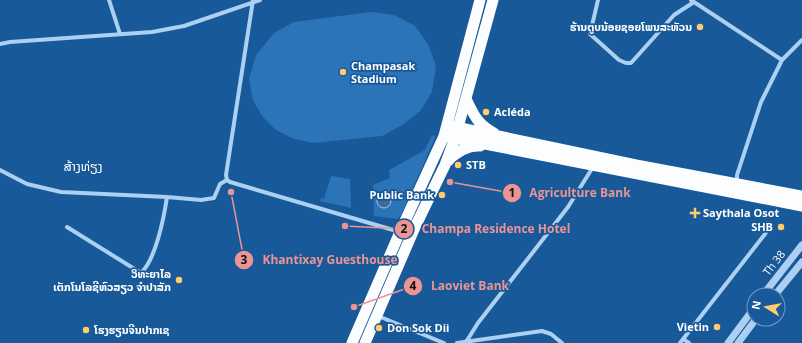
<svg xmlns="http://www.w3.org/2000/svg" width="802" height="343" font-family="'Open Sans','Noto Sans Lao',sans-serif">
<style>
.green{fill:#2b74b7}
.water{fill:#3f6d9b;stroke:#9fccf4}
.lines{fill:none;stroke-linecap:round;stroke-linejoin:round}
.minor{stroke:#acd0f2;stroke-width:4}
.tertiary{stroke:#acd0f2;stroke-width:7}
.trunk{stroke:#fbfdff;stroke-width:11}
.poi-dot{fill:#ffcb6d;stroke:#185999;stroke-width:1.5}
.labels{text-anchor:middle;stroke-width:3.5;stroke-linejoin:round;paint-order:stroke}
.poi-label{font-size:11px;font-weight:bold;fill:#fff;stroke:#185999;text-anchor:start}
.street-label{font-size:11px;fill:#fff;stroke:#185999}
.quarter-label{font-size:13px;fill:#fff;stroke:#185999}
.leader{fill:none;stroke:#ea9494;stroke-width:1.5}
.callout-dot{fill:#ea9494;stroke:#185999;stroke-width:1.5}
.mark-label{font-size:12px;text-anchor:middle;font-weight:bold;fill:#111}
.callout-label{font-size:12px;text-anchor:middle;font-weight:bold;fill:#ea9494;stroke:#185999;stroke-width:3.5;stroke-linejoin:round;paint-order:stroke}
</style>
<rect width="100%" height="100%" fill="#185999"/>
<path class="green" d="M371 12 394 15 415 26 428 44 436 66 432 92 421 110 404 124 382 136 314 143 294 139 276 130 262 116 253 100 249 79 256 55 274 33 294 22Z
M432 135 435 136V138L401 215 397 219 374 216 373 185 390 178 389 170 425 150Z
M331 176 350 179 351 208 320 201 321 198 324 199Z"/>
<path class="water" d="M377 201a7 7 0 1 1 14 0a7 7 0 1 1-14 0Z"/>
<g class="lines">
<path class="minor" d="M109 0 120 34
M253 0 226 175 227 180 230 182 400 232
M598 0 590 34 619 60 626 63H631L674 15 694 2
M691 0 782 60 802 40
M0 44 10 42 152 32 184 26 260 0
M0 170 27 184 61 192 167 197 201 200 214 198 220 184 227 180
M737 183V175L761 102 782 60
M67 227 141 273C156 259 164 217 167 197
M378 316 444 343
M683 339 689 343
M466 342 478 323 568 207 593 167
M457 343 542 331 551 334 562 343
M680 343 765 234 768 229"/>
<path class="tertiary" d="M763 295 802 245
M775 295 802 262
M728 343 754 308
M738 343 756 319"/>
<path class="trunk" d="M466 99C474 115 477 124 494 133
M451 126 636 165 802 196
M449 137 802 206
M448 161C456 152 468 145 480 146
M352 343 400 232 444 136 480 0
M365 343 415 227 445 165 455 138 493 0"/>
</g>
<g class="poi-dot">
<circle cx="700" cy="27" r="4"/>
<circle cx="343" cy="72" r="4"/>
<circle cx="486" cy="112" r="4"/>
<circle cx="458" cy="165" r="4"/>
<circle cx="442" cy="195" r="4"/>
<path d="M693 207h4v4h4v4h-4v4h-4v-4h-4v-4h4z"/>
<circle cx="781" cy="227" r="4"/>
<circle cx="179" cy="280" r="4"/>
<circle cx="717" cy="327" r="4"/>
<circle cx="379" cy="328" r="4"/>
<circle cx="86" cy="330" r="4"/>
</g>
<g class="labels">
<g class="poi-label">
<text x="692" y="31" text-anchor="end">ຮ້ານຕູບນ້ອຍຊອຍໂພນສະຫັວນ</text>
<text x="351" y="70">Champasak<tspan x="351" dy="13">Stadium</tspan></text>
<text x="494" y="116">Acléda</text>
<text x="466" y="169">STB</text>
<text x="434" y="199" text-anchor="end">Public Bank</text>
<text x="703" y="217">Saythala Osot</text>
<text x="773" y="231" text-anchor="end">SHB</text>
<text x="171" y="278" text-anchor="end">ວິທະຍາໄລ<tspan x="171" dy="13">ເຕັກໂນໂລຊີຫົວສຽວ ຈຳປາສັກ</tspan></text>
<text x="709" y="331" text-anchor="end">Vietin</text>
<text x="387" y="332">Don Sok Dii</text>
<text x="94" y="334">ໂຮງຮຽນຈີນປາກເຊ</text>
</g>
<g class="street-label">
<text transform="translate(774 263) rotate(-52)" y="4">Th 38</text>
</g>
<g class="quarter-label">
<text x="83" y="171">ສ້າງທ່ຽງ</text>
</g>
</g>
<path class="leader" d="M450 182L512 193M345 226L404 229M231 192L244 260M354 307L413 286"/>
<g class="callout-dot">
<circle cx="450" cy="182" r="4"/>
<circle cx="345" cy="226" r="4"/>
<circle cx="231" cy="192" r="4"/>
<circle cx="354" cy="307" r="4"/>
<circle cx="512" cy="193" r="10"/>
<circle cx="404" cy="229" r="10"/>
<circle cx="244" cy="260" r="10"/>
<circle cx="413" cy="286" r="10"/>
</g>
<g class="mark-label">
<text x="512" y="197">1</text>
<text x="404" y="233">2</text>
<text x="244" y="264">3</text>
<text x="413" y="290">4</text>
</g>
<g class="callout-label">
<text x="580" y="197">Agriculture Bank</text>
<text x="496" y="233">Champa Residence Hotel</text>
<text x="330" y="264">Khantixay Guesthouse</text>
<text x="470" y="290">Laoviet Bank</text>
</g>
<g transform="translate(766 307) rotate(281)"><circle r="19" fill="#185999" stroke="#749bc2"/>
<path d="M0-3L7 15L0 10L-7 15Z" fill="#ffcb6d"/>
<text y="-6" font-size="11" font-weight="bold" text-anchor="middle" fill="#ffffff">N</text>
</g>
</svg>
